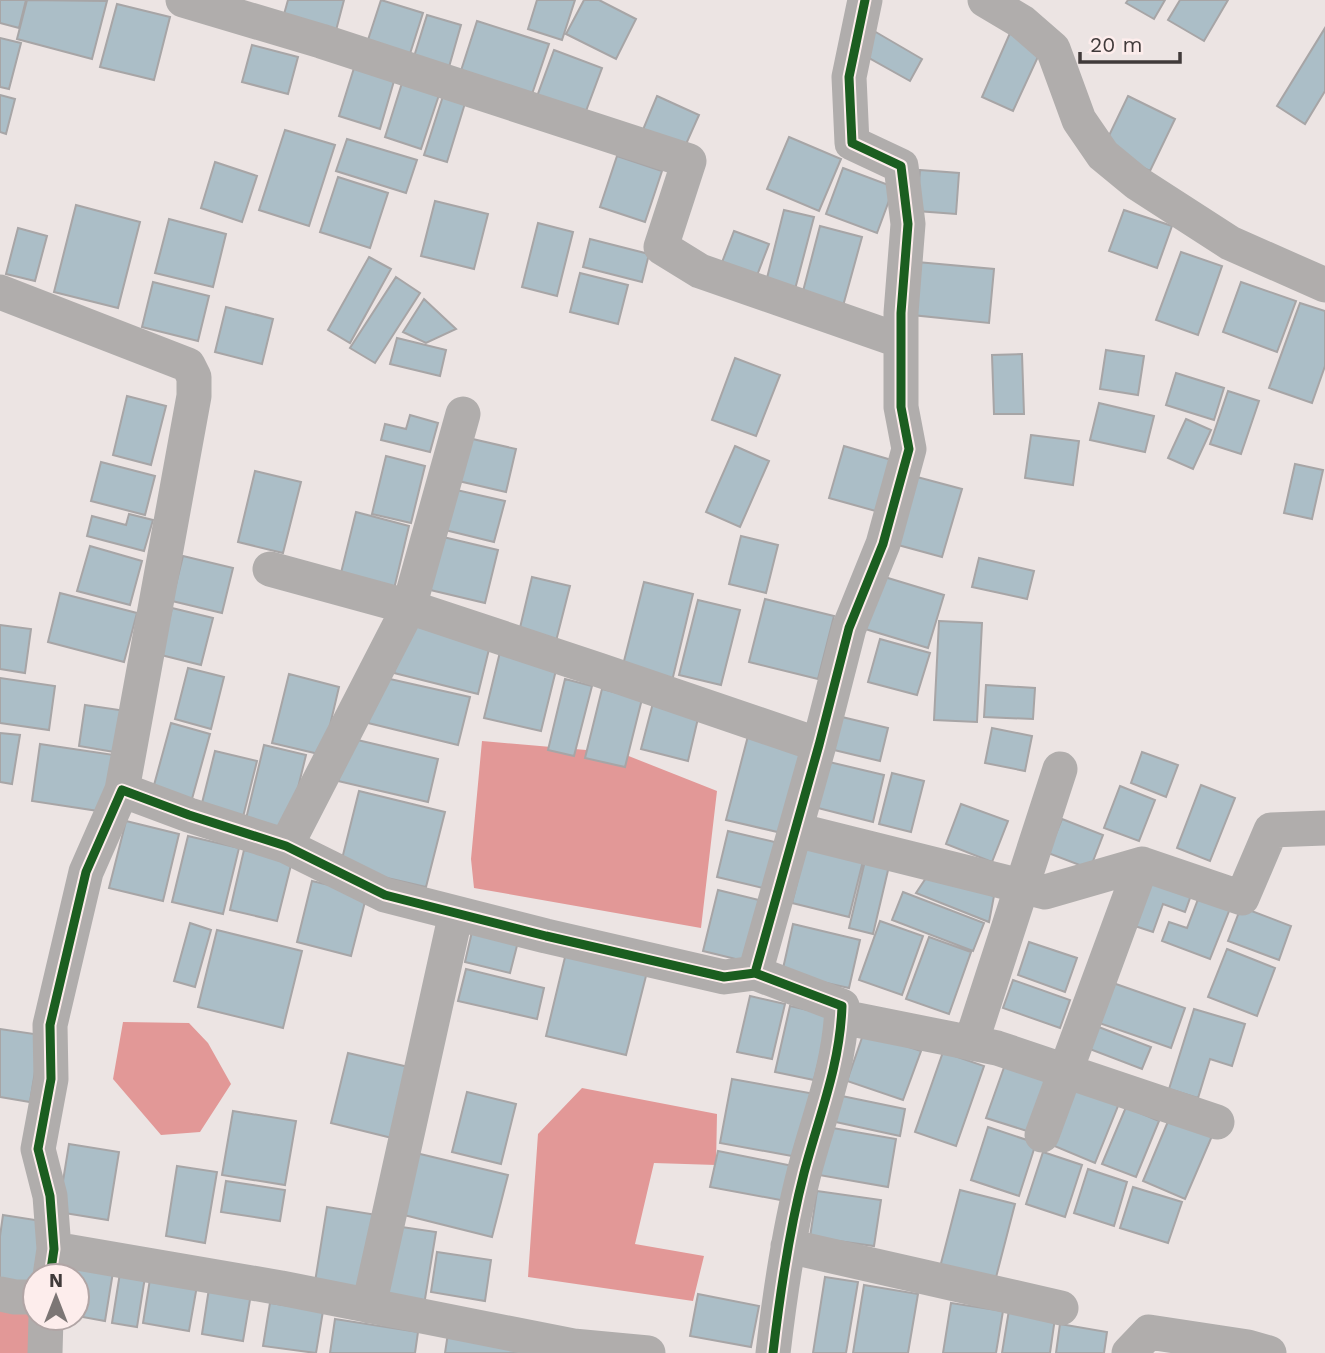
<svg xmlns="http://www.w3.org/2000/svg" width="1325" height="1353" font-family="'Work Sans',sans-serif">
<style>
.water{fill:#e29897}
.building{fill:#abbec7;stroke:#a7a5a6;stroke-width:2}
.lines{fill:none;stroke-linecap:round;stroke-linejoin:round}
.minor{stroke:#b0adac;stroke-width:35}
.cycleway-casing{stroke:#fdedec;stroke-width:13}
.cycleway{stroke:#1b5e20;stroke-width:9}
</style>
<rect width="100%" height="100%" fill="#ece4e3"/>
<path class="water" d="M482 741 621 753 717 791 701 928 474 888 471 859Z
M123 1022 189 1023 208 1043 231 1084 200 1132 161 1135 113 1079Z
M582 1088 717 1114 716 1165 654 1163 635 1244 704 1256 693 1301 528 1277 538 1134Z
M0 1286 35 1294 39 1353H0Z"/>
<path class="building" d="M0 0H26L19 28 0 23Z
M27 0 107 1 92 59 17 39Z
M288 0H344L334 38 281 25Z
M381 0 423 13 408 60 366 46Z
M537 0H575L562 40 528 29Z
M584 0H599L636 19 616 59 566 34Z
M1128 0H1165L1154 19 1126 3Z
M1180 0H1228L1204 41 1168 20Z
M117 4 170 17 154 80 100 67Z
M427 15 461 25 447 74 412 63Z
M477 21 549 44 528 106 457 83Z
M1325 28V91L1305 124 1277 106Z
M874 31 922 59 910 81 862 54Z
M1010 33 1042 48 1013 111 982 97Z
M0 38 21 43 9 89 0 87Z
M252 45 298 57 288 94 242 82Z
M554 50 602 68 583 119 535 102Z
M354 68 394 81 380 129 339 116Z
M402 83 439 95 421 149 385 137Z
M444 93 466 100 447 162 424 155Z
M0 95 15 99 6 134 0 132Z
M657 96 699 115 683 151 642 132Z
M1128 96 1175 119 1150 171 1103 148Z
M285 130 335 145 309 226 259 210Z
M789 137 841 159 819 211 767 189Z
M347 139 417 160 406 193 336 171Z
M617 156 662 171 645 222 600 207Z
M215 162 257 176 242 222 201 208Z
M843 168 894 187 877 233 826 214Z
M920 170 959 173 956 214 917 211Z
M338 177 388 193 370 248 320 232Z
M435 201 488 214 474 269 421 256Z
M76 205 140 222 118 308 54 292Z
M784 210 814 217 794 293 765 286Z
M1124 210 1172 226 1157 268 1109 251Z
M169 219 226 234 213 287 155 273Z
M538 223 573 232 557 296 522 287Z
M820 226 862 237 843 306 802 295Z
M18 228 47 236 35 281 6 274Z
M734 231 769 244 756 278 721 265Z
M590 239 649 254 642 282 583 267Z
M1181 252 1222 266 1198 335 1156 320Z
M369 257 391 269 350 343 328 330Z
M917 262 994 269 989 323 912 315Z
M580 273 628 285 618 324 570 312Z
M396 277 420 293 375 363 350 348Z
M153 282 209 296 198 341 142 327Z
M1241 282 1296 301 1277 352 1223 332Z
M424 299 456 329 426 343 403 332Z
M1300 303 1325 311V366L1312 403 1269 388Z
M226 307 273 319 262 364 215 352Z
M397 338 446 350 440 376 390 364Z
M1106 350 1144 356 1138 395 1100 389Z
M1022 354 1024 414H994L992 355Z
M735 358 780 375 756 436 712 420Z
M1176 373 1224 388 1214 420 1166 405Z
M1228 391 1259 401 1241 454 1210 444Z
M127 396 166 406 151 465 113 455Z
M1099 403 1154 416 1145 452 1090 440Z
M410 415 438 423 430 452 381 440 385 424 406 429Z
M1186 419 1211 430 1193 469 1168 458Z
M1031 435 1079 441 1073 485 1025 478Z
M464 437 516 449 506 492 454 480Z
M735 446 769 461 740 527 706 512Z
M844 446 905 464 890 515 829 498Z
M386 456 425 466 411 523 372 514Z
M101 462 155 476 145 515 91 501Z
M1295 464 1323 470 1312 519 1284 513Z
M255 471 301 482 283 553 238 542Z
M917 477 962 489 942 557 898 545Z
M452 489 505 501 494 542 441 529Z
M356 512 409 526 394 589 340 577Z
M129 514 153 520 144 551 87 536 92 516 126 525Z
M439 536 498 550 485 603 426 589Z
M741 536 778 545 766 593 729 584Z
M90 546 142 561 130 605 77 591Z
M183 556 233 568 222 613 172 601Z
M979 558 1034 571 1027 599 972 587Z
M878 575 944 595 928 648 862 628Z
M532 577 570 586 556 641 519 632Z
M644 582 693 594 672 681 622 669Z
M60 593 137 613 124 662 48 642Z
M765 599 834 616 818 679 749 662Z
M698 600 740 610 721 685 679 675Z
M172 608 213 618 201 665 161 655Z
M408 620 491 641 478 694 394 673Z
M939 621 982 623 977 722 934 720Z
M0 625 31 629 25 673 0 669Z
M880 639 930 653 917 695 868 682Z
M500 652 557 666 541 731 484 718Z
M188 668 224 677 211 729 175 719Z
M289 674 339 687 323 755 272 743Z
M381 677 470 697 458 745 368 723Z
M0 678 55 686 49 730 0 723Z
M565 679 592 686 574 756 548 750Z
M986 685 1035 688 1033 719 984 717Z
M602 689 642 699 625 767 585 758Z
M653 703 699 714 688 761 641 749Z
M85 705 133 712 126 754 79 746Z
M842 717 888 728 880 761 834 750Z
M171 723 210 734 190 806 151 796Z
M992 728 1032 736 1025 771 985 763Z
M0 733 20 735 12 784 0 782Z
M748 736 806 750 786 834 726 820Z
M349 738 438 759 428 802 338 781Z
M40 744 114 755 105 812 32 801Z
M264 745 306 755 287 833 245 823Z
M215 751 257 761 242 821 200 811Z
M1142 752 1178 765 1166 797 1131 783Z
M825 761 884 775 873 822 814 807Z
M892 773 924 781 911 832 879 824Z
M1201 785 1235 798 1210 861 1177 848Z
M1120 786 1155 800 1139 841 1104 828Z
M359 791 445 812 426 887 340 867Z
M961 804 1008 821 992 862 946 844Z
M1062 819 1103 835 1090 869 1048 853Z
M126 821 179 834 163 901 109 888Z
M728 831 783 844 771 890 717 877Z
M188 836 239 848 223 914 172 902Z
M806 847 863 861 849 917 792 903Z
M244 850 292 861 277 921 230 910Z
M865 861 889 866 873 934 849 928Z
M1143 866 1195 884 1185 912 1163 904 1153 932 1123 922Z
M930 872 994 896 989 922 916 893Z
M312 881 367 894 351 956 297 942Z
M718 890 763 901 748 962 703 951Z
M903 892 984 923 973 951 892 920Z
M1200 894 1231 906 1210 959 1162 941 1169 922 1187 928Z
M1241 907 1291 926 1279 960 1228 941Z
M880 921 923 936 902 995 859 980Z
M190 923 211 930 195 987 174 981Z
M474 923 520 934 510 973 465 962Z
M793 924 860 940 849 988 782 973Z
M217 930 302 951 283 1028 198 1007Z
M929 937 971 952 949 1014 906 999Z
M1029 942 1077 958 1065 992 1018 975Z
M1227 949 1275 968 1257 1016 1208 997Z
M566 953 647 972 626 1055 546 1036Z
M466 969 544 988 537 1019 458 1001Z
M1013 980 1070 1000 1060 1028 1003 1008Z
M1113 983 1185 1008 1171 1048 1099 1023Z
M750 996 785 1004 772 1059 737 1052Z
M790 1006 830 1015 814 1080 775 1072Z
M1194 1009 1245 1024 1232 1066 1210 1059 1198 1098 1169 1089Z
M1096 1026 1151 1047 1142 1069 1087 1048Z
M0 1029 41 1035 30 1102 0 1097Z
M864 1032 921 1051 903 1100 847 1081Z
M943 1052 984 1066 956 1146 915 1132Z
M348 1053 413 1068 396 1139 331 1123Z
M1007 1059 1050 1074 1027 1131 986 1118Z
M732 1079 815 1094 803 1158 720 1143Z
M1077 1084 1120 1101 1095 1163 1052 1145Z
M467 1092 516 1104 501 1164 452 1152Z
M837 1095 905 1109 900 1136 831 1121Z
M1126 1107 1159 1121 1136 1177 1102 1164Z
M233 1111 296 1121 285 1185 222 1175Z
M1169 1119 1212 1136 1185 1199 1143 1181Z
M827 1127 896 1139 888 1187 819 1175Z
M988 1127 1036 1143 1019 1196 971 1180Z
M69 1144 119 1152 108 1220 58 1212Z
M718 1151 793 1166 786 1201 710 1187Z
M1043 1152 1082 1165 1065 1217 1026 1204Z
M416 1153 508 1175 492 1237 400 1214Z
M177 1166 217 1172 205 1243 166 1236Z
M1088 1169 1127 1182 1114 1226 1074 1213Z
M226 1181 285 1190 280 1221 221 1212Z
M1133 1187 1182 1202 1168 1243 1120 1228Z
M960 1190 1015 1204 994 1285 939 1271Z
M817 1191 881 1200 874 1246 810 1237Z
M327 1207 377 1215 365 1291 315 1282Z
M3 1215 48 1222 35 1288 0 1282V1236Z
M395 1226 436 1232 424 1305 384 1298Z
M437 1252 491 1260 485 1301 431 1292Z
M59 1264 113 1272 105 1321 77 1316V1276H57Z
M120 1273 145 1277 137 1327 112 1323Z
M151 1273 198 1280 189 1331 143 1323Z
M825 1277 858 1282 846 1353H813Z
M210 1282 252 1288 243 1341 202 1334Z
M864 1285 918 1294 908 1353H853Z
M698 1294 759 1306 751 1347 690 1336Z
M270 1303 323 1311 316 1353 263 1346Z
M951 1303 1003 1311 996 1353H943Z
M1009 1310 1055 1318 1050 1353H1002Z
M335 1319 418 1332 415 1353H330Z
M1060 1324 1107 1332 1104 1353H1056Z
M448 1333 526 1353H445Z"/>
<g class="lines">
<path class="minor" d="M183 0 321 41 689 161 661 247 700 271 901 341
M985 0 1022 22 1053 49 1079 120 1103 155 1137 183 1230 243 1325 285
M0 292 188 365 194 377V396L122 790
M270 569 409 607 599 670 819 745
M796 830 1045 892 1142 864 1242 898 1271 830 1325 828
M286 846 409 607 463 414
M755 973 819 745 849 628 883 544 909 449 901 407V313L908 224 901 166 852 143 849 77 865 0
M842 1017 997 1048 1217 1122
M971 1043 1060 769
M1042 1135 1142 864
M788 1246 1061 1308
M54 1249 281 1288 573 1346 648 1353
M50 1276 54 1249 50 1196 38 1149 51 1079 50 1025 86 872 122 790 189 815 286 846 385 895 546 936 724 977 755 973 842 1006C840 1066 819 1116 804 1173 789 1231 780 1293 773 1353
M0 1294 15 1297H35
M369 1306 456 913
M45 1353 46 1318
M1129 1353 1149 1332 1248 1347 1269 1353"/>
<defs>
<path id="cycleway" d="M755 973 819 745 849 628 883 544 909 449 901 407V313L908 224 901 166 852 143 849 77 865 0
M50 1276 54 1249 50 1196 38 1149 51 1079 50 1025 86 872 122 790 189 815 286 846 385 895 546 936 724 977 755 973 842 1006C840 1066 819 1116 804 1173 789 1231 780 1293 773 1353"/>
</defs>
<use href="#cycleway" class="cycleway-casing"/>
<use href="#cycleway" class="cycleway"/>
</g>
<g transform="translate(56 1297)"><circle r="33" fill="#fdedec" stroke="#b1a5a5" stroke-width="2"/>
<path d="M0-5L12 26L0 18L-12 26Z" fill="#7c7675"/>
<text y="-10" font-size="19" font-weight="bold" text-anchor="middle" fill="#403a3a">N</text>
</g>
<path d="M1080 52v10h100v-10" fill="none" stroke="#403a3a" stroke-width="3.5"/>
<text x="1090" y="52" font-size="21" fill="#403a3a" stroke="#fdedec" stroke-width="5" paint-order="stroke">20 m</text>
</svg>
